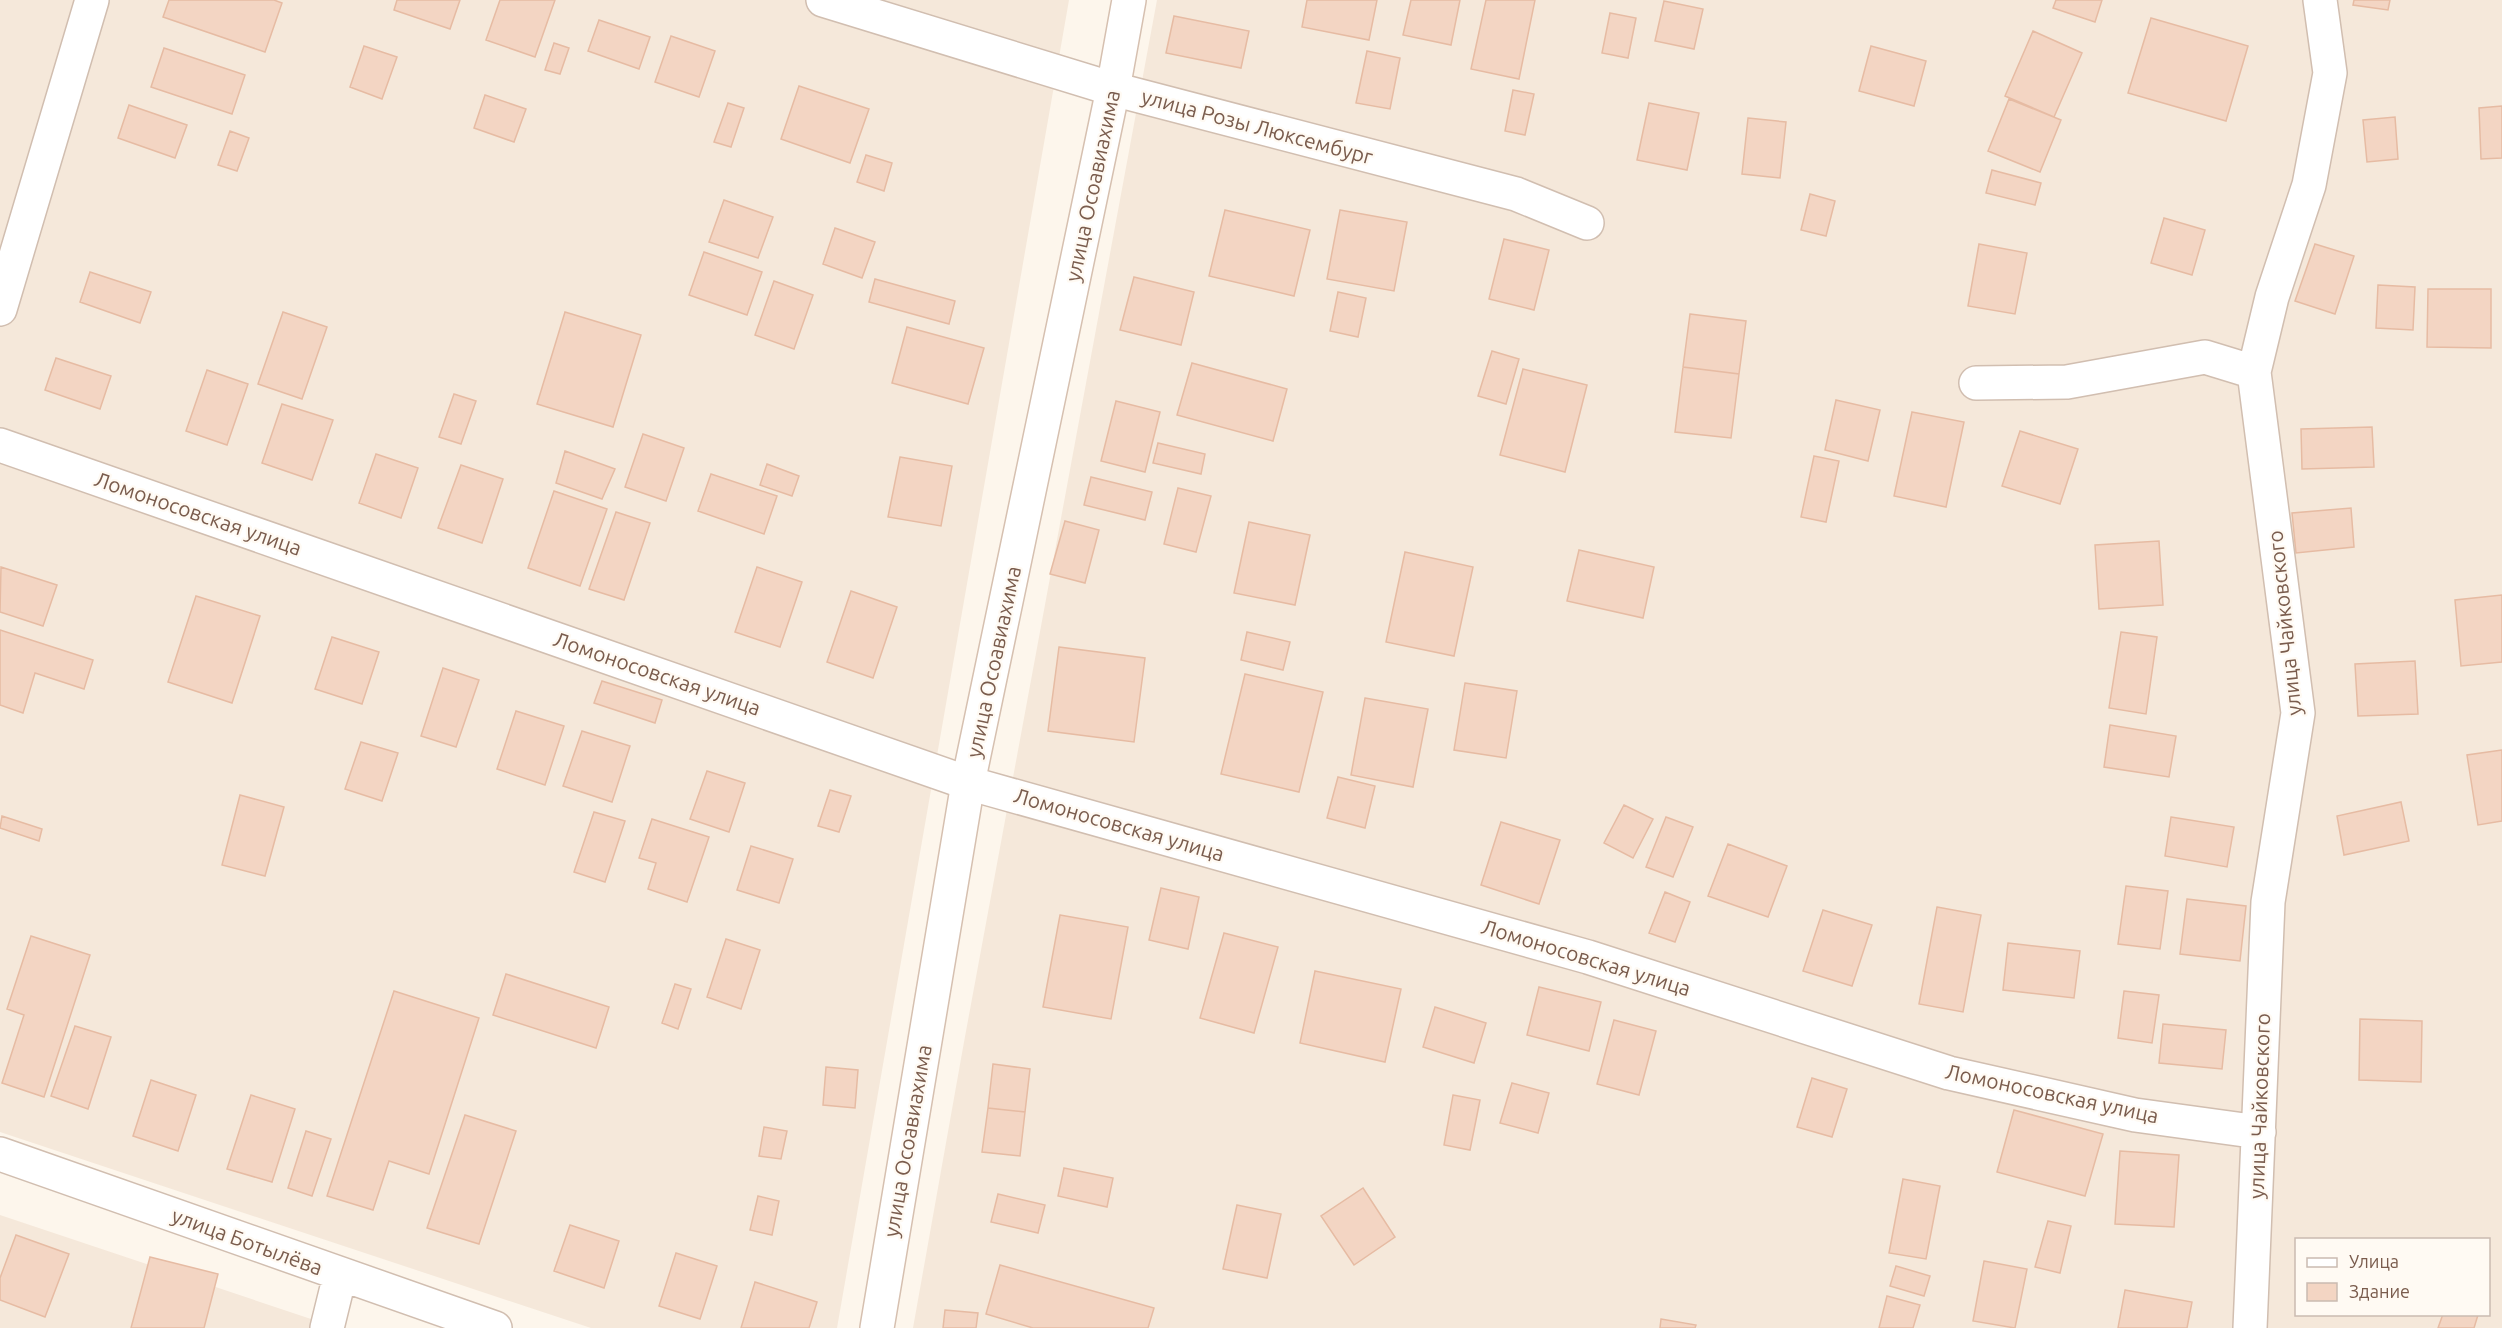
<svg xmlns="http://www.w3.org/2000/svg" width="2502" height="1328" font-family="Ubuntu,sans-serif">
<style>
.residential{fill:#f5e8da;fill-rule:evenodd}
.building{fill:#f3d5c3;stroke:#e6bba3;stroke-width:1.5}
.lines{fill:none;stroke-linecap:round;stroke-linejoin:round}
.street-casing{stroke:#d1beb0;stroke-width:36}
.secondary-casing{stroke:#d6c0b0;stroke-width:36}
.street{stroke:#fff;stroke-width:33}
.secondary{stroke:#fff;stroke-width:33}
.labels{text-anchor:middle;stroke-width:4.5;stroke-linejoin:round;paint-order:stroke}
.street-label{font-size:21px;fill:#7a5c4d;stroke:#fffaf3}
</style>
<rect width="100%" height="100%" fill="#fdf6ec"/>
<path class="residential" d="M0 0H1069L837 1328H591L0 1132Z
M1157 0H2502V1328H913L964 1042ZM2296 1240H2488V1314H2296Z
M0 1215 338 1328H0Z"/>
<path class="building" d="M169 0H274L282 3 265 52 163 17Z
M397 0H460L450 29 394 10Z
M500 0H555L535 57 486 40Z
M1307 0H1377L1369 40 1302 27Z
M1411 0H1460L1451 45 1403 35Z
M1486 0H1535L1519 79 1471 69Z
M2056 0H2102L2095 22 2053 8Z
M2354 0H2390L2388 10 2353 5Z
M1664 1 1703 9 1694 49 1655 41Z
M1610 13 1636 18 1628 58 1602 53Z
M1174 16 1249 31 1241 68 1166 53Z
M2151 18 2248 46 2226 121 2128 93Z
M599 20 650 37 639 69 588 51Z
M2033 31 2082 53 2054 117 2005 96Z
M671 36 715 51 699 97 655 82Z
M554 43 569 48 560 74 545 70Z
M364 46 397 57 382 99 350 87Z
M1871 46 1926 61 1914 106 1859 91Z
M164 48 245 75 232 114 151 87Z
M1367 51 1400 58 1390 109 1356 103Z
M799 86 869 109 850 163 781 139Z
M1513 90 1534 94 1525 135 1505 131Z
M485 95 526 109 514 142 474 128Z
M2009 99 2061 120 2040 172 1988 151Z
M728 103 744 108 731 147 714 142Z
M1649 103 1699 113 1687 170 1637 160Z
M129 105 187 125 175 158 118 138Z
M2502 106V158L2481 159 2479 108Z
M2395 117 2398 159 2367 162 2363 120Z
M1748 118 1786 122 1780 178 1742 174Z
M230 131 249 138 237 171 218 165Z
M866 155 892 163 884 191 857 182Z
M1992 170 2041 183 2035 205 1986 193Z
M1810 194 1835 201 1826 236 1801 230Z
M724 200 773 217 758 258 709 242Z
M1225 210 1310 230 1294 296 1209 276Z
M1340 210 1407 222 1394 291 1327 279Z
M2164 218 2205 230 2192 275 2151 263Z
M835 228 875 242 862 278 823 264Z
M1504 239 1549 250 1534 310 1489 299Z
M1979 244 2027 253 2015 314 1968 306Z
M2315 244 2354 256 2335 314 2295 301Z
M704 252 762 272 747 315 689 295Z
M90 272 151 292 140 323 80 302Z
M1134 277 1194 292 1181 345 1120 330Z
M875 279 955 301 949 324 869 302Z
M774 281 813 295 794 349 755 335Z
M2378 285 2415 287 2413 330 2376 328Z
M2428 289H2491V348L2427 347Z
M1338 292 1366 298 1358 337 1330 331Z
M283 312 327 327 302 399 258 384Z
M565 312 641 335 613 427 537 404Z
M1690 314 1746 321 1739 374 1683 367Z
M907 327 984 348 968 404 892 383Z
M1492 351 1519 359 1506 404 1478 396Z
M56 358 111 376 100 409 45 390Z
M1192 363 1287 389 1273 441 1177 415Z
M1683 367 1739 374 1731 438 1675 432Z
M1523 369 1587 385 1565 472 1500 455Z
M207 370 248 384 227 445 186 431Z
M454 394 476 401 461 444 439 437Z
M1836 400 1880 410 1868 461 1825 450Z
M1116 401 1160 412 1145 472 1101 461Z
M282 404 333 420 312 480 262 463Z
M1912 412 1964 422 1946 507 1894 496Z
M2372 427 2374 467 2302 469 2301 429Z
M2020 431 2078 449 2060 504 2002 486Z
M643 434 684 448 666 501 625 487Z
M1158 443 1205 454 1201 474 1153 463Z
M565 451 615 469 602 499 556 483Z
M376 454 418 468 401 518 359 503Z
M1814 456 1839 461 1826 522 1801 517Z
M900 457 952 466 941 526 888 517Z
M767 464 799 476 792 496 760 485Z
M461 465 503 479 482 543 438 528Z
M711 474 777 496 764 534 698 511Z
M1091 477 1152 492 1145 520 1084 505Z
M1178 488 1211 496 1196 552 1164 544Z
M554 491 607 509 580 586 528 568Z
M2351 508 2354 547 2296 553 2292 513Z
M616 512 650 523 624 600 589 589Z
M1065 521 1099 530 1085 583 1050 574Z
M1249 522 1310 535 1295 605 1234 593Z
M2159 541 2163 605 2099 609 2095 545Z
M1579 550 1654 567 1643 618 1567 601Z
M1405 552 1473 567 1454 656 1386 642Z
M1 567 57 585 43 626 0 612Z
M757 567 802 582 780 647 735 632Z
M851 591 897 607 873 678 827 662Z
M2502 595V662L2461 666 2455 600Z
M196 596 260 616 232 703 168 682Z
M0 630 93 660 84 689 35 673 23 713 0 705Z
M1247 632 1290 642 1283 670 1241 660Z
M2121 632 2157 637 2146 714 2109 708Z
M332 637 379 652 362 704 315 689Z
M1059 647 1145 658 1134 742 1048 731Z
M2415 661 2418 714 2358 716 2355 664Z
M443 668 479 680 456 747 421 736Z
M1245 674 1323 692 1299 792 1221 774Z
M602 681 662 700 655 723 594 703Z
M1465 683 1517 691 1506 758 1454 750Z
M1365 698 1428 709 1413 787 1351 775Z
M516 711 564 726 545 785 497 769Z
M2110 725 2176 736 2169 777 2104 767Z
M582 731 630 746 612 802 563 786Z
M361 742 398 753 382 801 345 789Z
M2502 750V821L2478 825 2467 755Z
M707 771 745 783 729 832 690 819Z
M1338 777 1375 786 1365 828 1327 818Z
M830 790 851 796 839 832 818 826Z
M240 795 284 807 265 876 222 865Z
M2401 802 2409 841 2344 855 2337 816Z
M1624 805 1653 819 1633 858 1604 843Z
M594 812 625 821 605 882 574 872Z
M2 816 42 829 39 841 0 828Z
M1666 817 1693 827 1673 877 1646 867Z
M2171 817 2234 827 2227 867 2165 856Z
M652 819 709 837 687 902 648 889 656 863 639 858Z
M1501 822 1560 840 1539 904 1481 885Z
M1728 844 1787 866 1768 917 1708 896Z
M751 846 793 859 779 903 737 890Z
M2126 886 2168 891 2160 949 2118 944Z
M1161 888 1199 897 1188 949 1149 940Z
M1665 892 1690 902 1675 942 1649 933Z
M2187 899 2246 906 2240 961 2180 954Z
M1937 907 1981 915 1963 1012 1919 1004Z
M1823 910 1872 925 1852 986 1803 971Z
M1060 915 1128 927 1111 1019 1043 1007Z
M1224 933 1278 947 1254 1033 1200 1018Z
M31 936 90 955 44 1097 2 1083 24 1015 7 1009Z
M726 939 760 950 741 1009 707 997Z
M2008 943 2080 951 2074 998 2003 990Z
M1315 971 1401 989 1385 1062 1300 1043Z
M506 974 609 1007 596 1048 493 1015Z
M675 984 691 989 678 1029 662 1023Z
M1539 987 1601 1002 1589 1051 1527 1035Z
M394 991 479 1018 429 1174 389 1161 373 1210 327 1196Z
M2124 991 2159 995 2152 1043 2118 1038Z
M1435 1007 1486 1023 1474 1063 1423 1047Z
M2360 1019 2422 1021 2421 1082 2359 1080Z
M1614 1020 1656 1031 1639 1095 1597 1084Z
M2163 1024 2226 1030 2222 1069 2159 1063Z
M75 1026 111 1037 88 1109 51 1096Z
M993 1064 1030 1069 1025 1112 988 1108Z
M826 1067 858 1070 855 1108 823 1105Z
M1812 1078 1847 1089 1832 1137 1797 1127Z
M151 1080 196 1095 178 1151 133 1136Z
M1512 1083 1549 1093 1538 1133 1500 1123Z
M251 1095 295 1109 272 1182 227 1169Z
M1453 1095 1480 1100 1470 1150 1444 1145Z
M988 1108 1025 1112 1020 1156 982 1152Z
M2014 1110 2103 1134 2085 1196 1997 1172Z
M465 1115 516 1131 479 1244 427 1228Z
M764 1127 787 1131 781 1159 759 1156Z
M306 1131 331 1139 312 1196 288 1188Z
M2120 1151 2179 1155 2174 1227 2115 1224Z
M1064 1168 1113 1178 1107 1207 1058 1196Z
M1903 1179 1940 1186 1926 1259 1889 1253Z
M1363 1188 1395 1237 1354 1265 1321 1216Z
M998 1194 1045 1205 1038 1233 991 1222Z
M758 1196 779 1201 772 1235 750 1230Z
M1237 1205 1281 1214 1267 1278 1223 1269Z
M2048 1221 2071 1226 2060 1273 2035 1267Z
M570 1225 619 1241 604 1288 554 1271Z
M16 1235 69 1254 45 1317 0 1300V1278Z
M676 1253 717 1266 700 1319 659 1306Z
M150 1257 218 1274 204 1328H131Z
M1984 1261 2027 1269 2015 1328 1973 1321Z
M1000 1265 1154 1308 1148 1328H1033L986 1314Z
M1896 1266 1930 1276 1924 1296 1890 1286Z
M755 1282 817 1302 809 1328H741Z
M2125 1290 2192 1302 2187 1328H2118Z
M1887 1296 1920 1305 1913 1328H1879Z
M945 1310 978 1313 976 1328H943Z
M2443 1314H2476L2478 1315 2474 1328H2438Z
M1661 1319 1696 1325 1695 1328H1660Z"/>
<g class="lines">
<defs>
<path id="street" d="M823 0 1113 89 1516 194 1587 223
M0 309 92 0
M1976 383 2067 382 2205 357 2254 372
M0 445 968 783 1588 957 1949 1073 2135 1115 2259 1132
M0 1154 495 1328
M327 1328 340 1275
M2250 1328 2268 902 2298 713 2254 372 2272 297 2309 185 2330 73 2320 0"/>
<path id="secondary" d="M877 1328 968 783 1113 89 1129 0"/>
</defs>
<use href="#street" class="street-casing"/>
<use href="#secondary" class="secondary-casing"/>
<use href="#street" class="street"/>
<use href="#secondary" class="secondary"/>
</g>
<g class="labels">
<g class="street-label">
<text transform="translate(1257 127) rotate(15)" y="7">улица Розы Люксембург</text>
<text transform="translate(1093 186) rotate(-78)" y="7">улица Осоавиахима</text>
<text transform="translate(198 514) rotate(19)" y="7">Ломоносовская улица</text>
<text transform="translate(2285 623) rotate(-96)" y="7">улица Чайковского</text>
<text transform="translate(994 662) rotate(-78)" y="7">улица Осоавиахима</text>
<text transform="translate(657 674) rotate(19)" y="7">Ломоносовская улица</text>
<text transform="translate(1119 825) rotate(16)" y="7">Ломоносовская улица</text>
<text transform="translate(1586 958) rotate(17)" y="7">Ломоносовская улица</text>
<text transform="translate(2052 1094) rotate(12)" y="7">Ломоносовская улица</text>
<text transform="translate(2260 1106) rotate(-88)" y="7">улица Чайковского</text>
<text transform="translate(908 1141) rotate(-80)" y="7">улица Осоавиахима</text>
<text transform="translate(247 1242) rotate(20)" y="7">улица Ботылёва</text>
</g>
</g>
<rect x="2295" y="1238" width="195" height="78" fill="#fffaf3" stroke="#cabbb1" stroke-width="1.5"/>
<rect x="2307" y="1258" width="30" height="9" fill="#ffffff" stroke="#cabbb1" stroke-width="1.5"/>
<text x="2349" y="1268" font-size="18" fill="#7a5c4d">Улица</text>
<rect x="2307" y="1283" width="30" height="18" fill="#f3d5c3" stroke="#cabbb1" stroke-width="1.5"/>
<text x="2349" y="1298" font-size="18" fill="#7a5c4d">Здание</text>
</svg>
